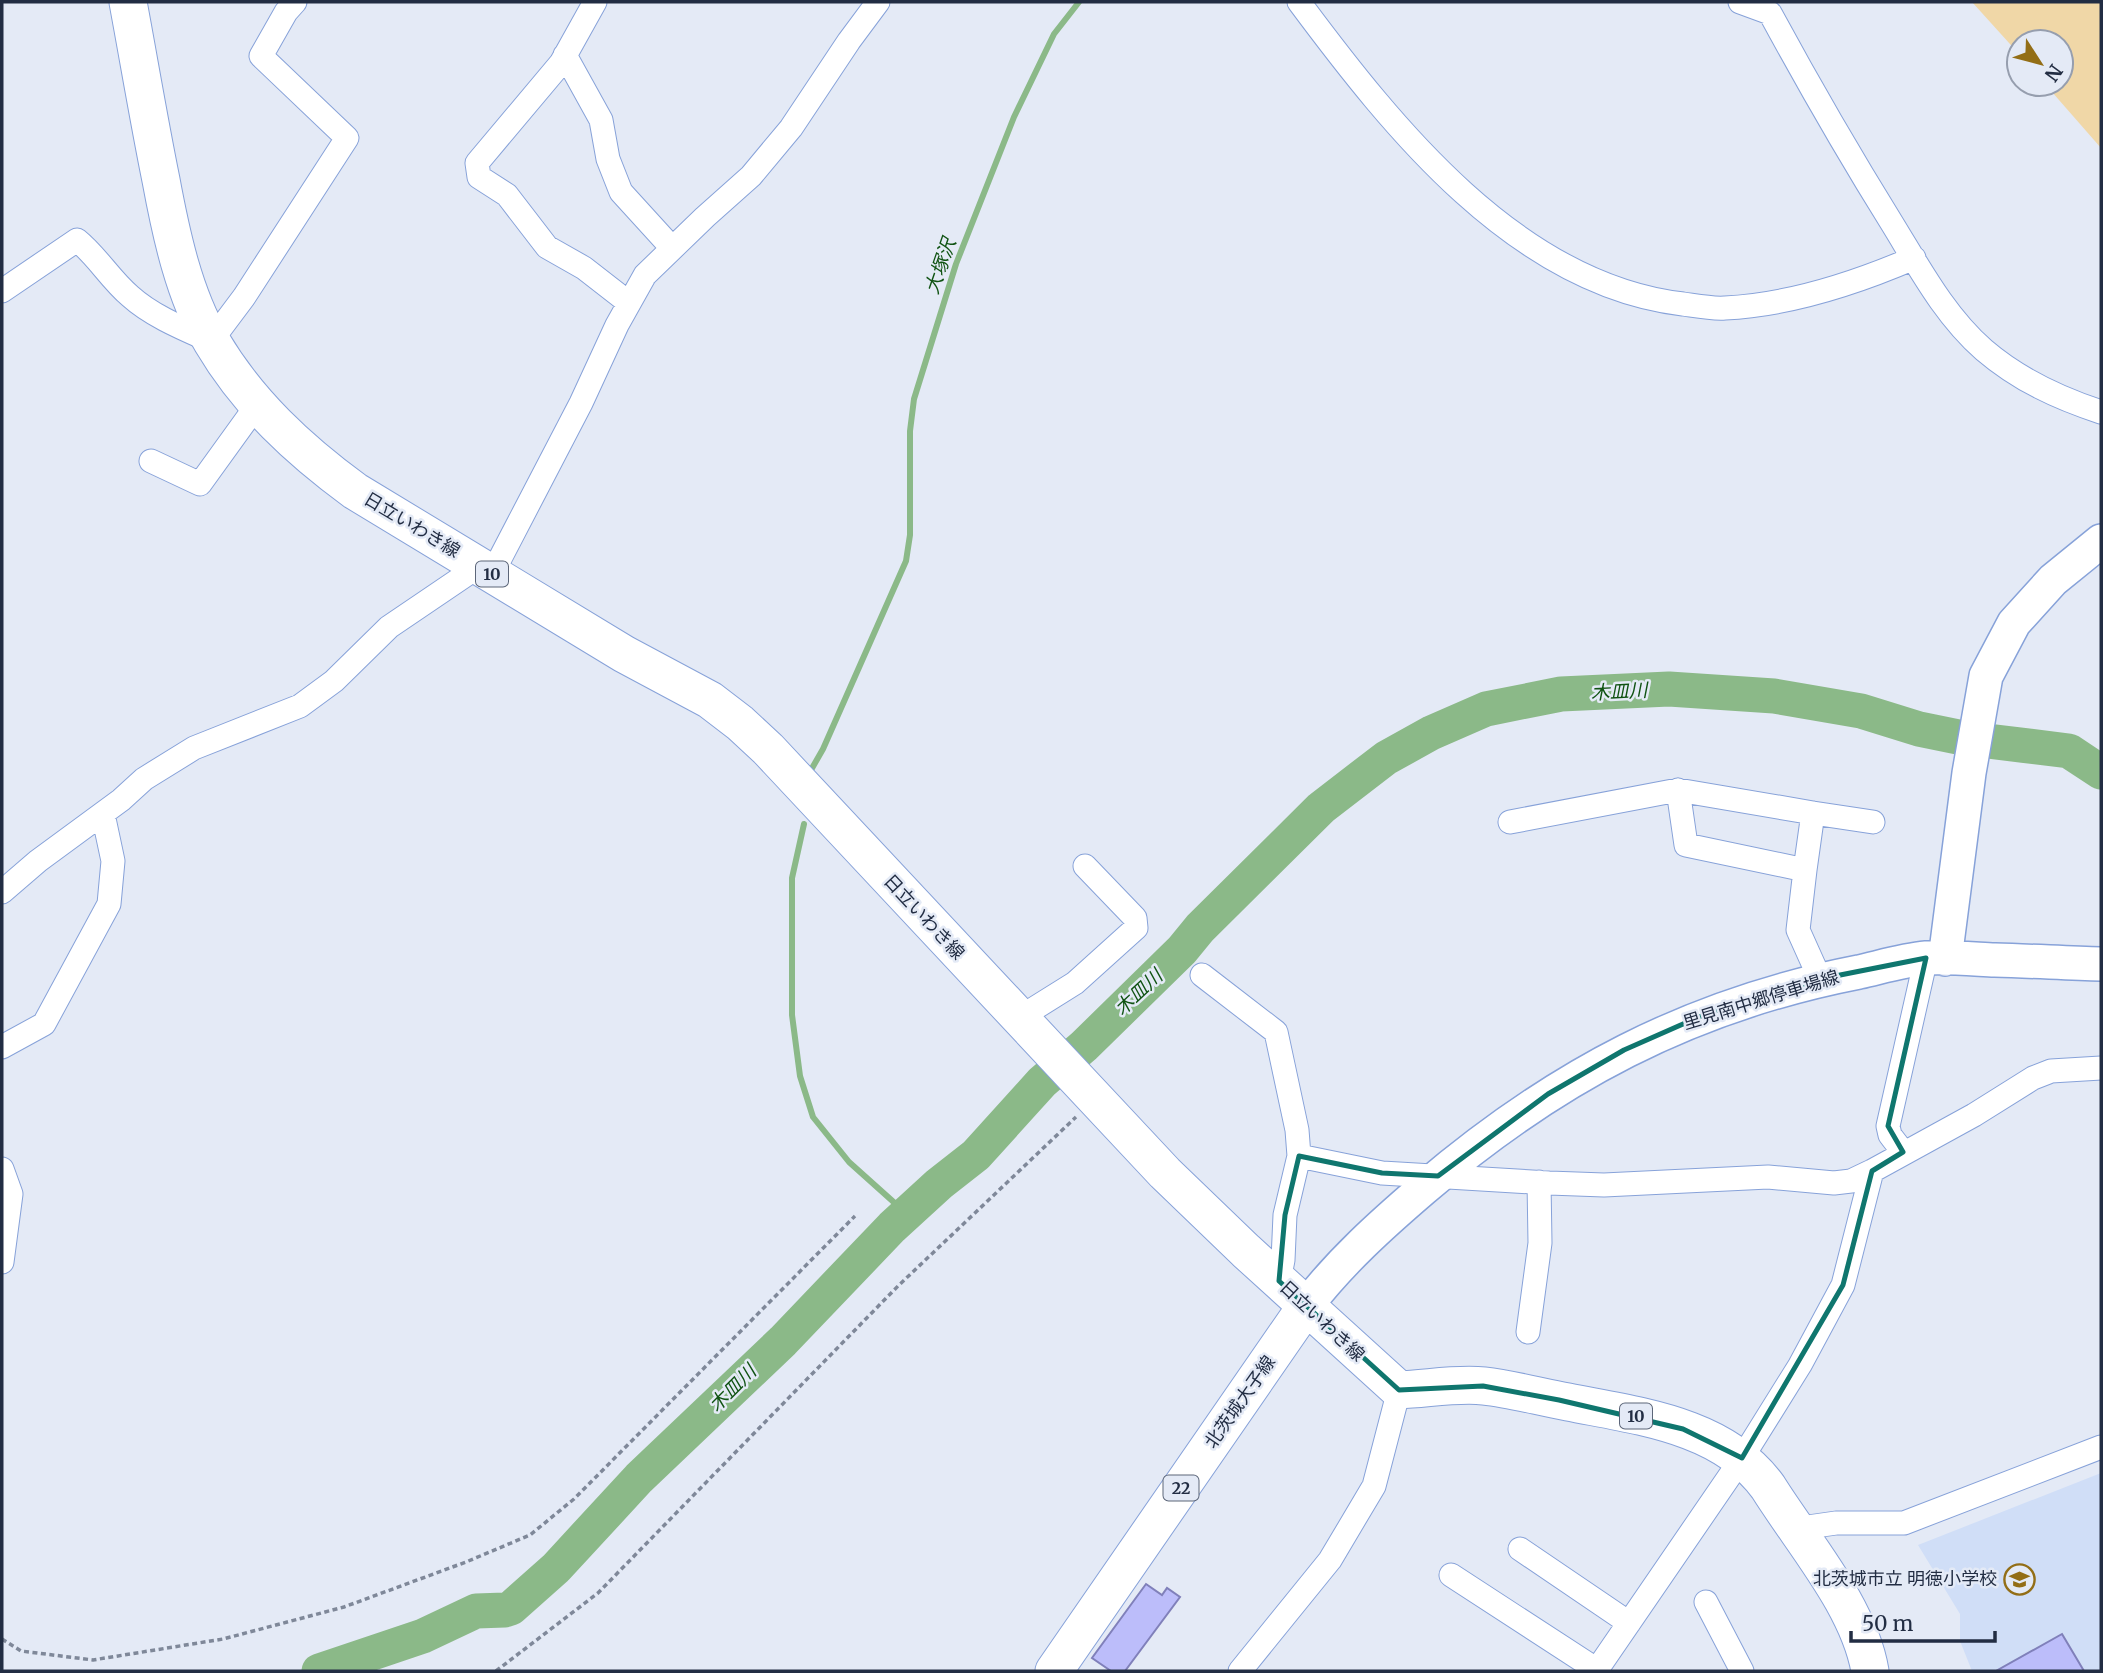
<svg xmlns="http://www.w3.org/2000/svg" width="2103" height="1673" font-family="Merriweather,'Noto Sans JP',serif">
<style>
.built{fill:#d0def7}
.green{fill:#f0d7a7}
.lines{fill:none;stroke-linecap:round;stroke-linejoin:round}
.stream{stroke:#8bb988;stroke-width:6}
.river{stroke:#8bb988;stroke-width:35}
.building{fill:#bcbdfa;stroke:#8080ba;stroke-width:2}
.street-casing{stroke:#87a2d9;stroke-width:25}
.secondary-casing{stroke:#87a2d9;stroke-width:36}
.primary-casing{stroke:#87a2d9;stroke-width:39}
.path{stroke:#7f8899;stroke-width:3.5;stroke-dasharray:5 3.5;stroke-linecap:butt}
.street{stroke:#fff;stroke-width:23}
.secondary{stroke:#fff;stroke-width:33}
.primary{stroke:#fff;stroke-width:37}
.marked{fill:none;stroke:#0f766e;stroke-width:5;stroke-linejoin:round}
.labels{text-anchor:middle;stroke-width:5;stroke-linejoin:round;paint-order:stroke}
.shield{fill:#e4eaf6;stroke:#5c6679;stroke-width:2}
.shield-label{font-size:16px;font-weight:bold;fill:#222d43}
.street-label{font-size:18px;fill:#222d43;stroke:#e4eaf6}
.poi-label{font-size:18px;fill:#222d43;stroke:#e4eaf6;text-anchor:end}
.water-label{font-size:19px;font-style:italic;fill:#105313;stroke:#e4eaf6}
</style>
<rect width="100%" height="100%" fill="#e4eaf6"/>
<path class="built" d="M2101 1473V1671H1972L1960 1641V1614L1918 1545Z"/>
<path class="green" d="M1972 2H2101V148L2045 84H2061V42H2019V54Z"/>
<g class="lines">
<path class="stream" d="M811 770 823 749 906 561 910 535V431L914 399 956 264 1014 117 1054 34 1079 2
M804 824 792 878V1015L800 1076 813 1117 849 1162 907 1214"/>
<path class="river" d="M319 1671 423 1636 476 1611 505 1610 511 1608 556 1568 639 1478 783 1341 892 1227 939 1184 976 1155 1042 1082 1084 1046 1182 950 1200 928 1321 808 1386 758 1431 733 1486 709 1561 694 1669 689 1774 696 1861 711 1919 729 1963 738 2069 751 2101 772"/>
</g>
<path class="building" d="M1146 1584 1162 1595 1167 1588 1180 1597 1125 1671H1111L1092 1658Z
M2062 1634 2084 1671H1996Z"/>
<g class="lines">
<defs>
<path id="street" d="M595 2 561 63 477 163 479 177 507 195 547 247 584 268 629 303
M1299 2C1392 127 1517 285 1683 304 1697 306 1712 309 1725 308 1788 305 1856 283 1914 258
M1740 2 1770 13C1809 85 1850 156 1893 225 1920 269 1945 316 1984 350 2019 380 2058 398 2101 412
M565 55 601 120 608 159 621 192 672 248
M2 291 77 240C97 256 110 279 130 296 152 316 184 329 211 341L244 297 347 138 261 56 286 12 295 2
M151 461 200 484 257 405
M492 574 581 403 617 325 645 275 705 217 751 176 791 128 849 41 878 2
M1678 790 1813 813
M1510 822 1678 790 1686 845 1805 870 1798 930 1820 979
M1805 870 1813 813 1873 822
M2 892 38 861 121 800 144 779 194 748 300 706 334 681 389 627 479 566
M1202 975 1276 1032 1297 1130 1299 1156 1285 1215 1283 1260 1279 1281
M1019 1018 1075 983 1136 928 1135 918 1085 866
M2 1047 44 1024 109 904 113 861 103 814
M1903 1152 1890 1135 1888 1126 1926 958
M1299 1156 1382 1173 1549 1183 1604 1185 1768 1177 1834 1183 1851 1181 1872 1171 1974 1115 2033 1078 2051 1071 2101 1068
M2 1169 11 1194 2 1262
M1528 1332 1540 1243 1539 1182
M1794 1529 1836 1523H1904L2101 1447
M1520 1549 1629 1623
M1451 1575 1597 1670
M1706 1602 1742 1671
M1240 1671 1330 1560 1374 1486 1399 1390
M1596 1671 1742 1458 1800 1365 1843 1285 1872 1171"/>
<path id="secondary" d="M1945 959 1969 773 1986 676 2014 623 2053 580 2101 541
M1307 1305C1341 1261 1381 1225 1423 1189 1554 1077 1689 1005 1859 972 1881 967 1904 960 1926 958 1949 957 1973 959 1995 960 2031 961 2066 963 2101 964"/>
<path id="primary" d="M128 2C139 61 149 121 161 180 171 234 184 295 212 342 248 403 299 450 355 491L624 654 710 700 740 723 768 749 1165 1173 1246 1251 1399 1390C1427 1389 1456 1383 1484 1386 1512 1389 1540 1397 1568 1402 1638 1416 1723 1425 1768 1487 1803 1543 1859 1606 1870 1671
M1054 1671 1307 1305"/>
</defs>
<use href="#street" class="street-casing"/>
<use href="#secondary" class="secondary-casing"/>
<use href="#primary" class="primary-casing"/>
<path class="path" d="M2 1639 21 1651 93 1660 223 1639 344 1607 466 1562 530 1535 574 1499 855 1216
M496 1671 598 1593 898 1286 1076 1117"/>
<use href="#street" class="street"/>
<use href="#secondary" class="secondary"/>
<use href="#primary" class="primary"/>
</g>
<path class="marked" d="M1926 958 1888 1126 1903 1152 1872 1171 1843 1285 1742 1458 1683 1429 1559 1400 1483 1386 1399 1390 1279 1281 1285 1215 1299 1156 1382 1173 1438 1176 1548 1094 1624 1050 1708 1013 1820 979Z"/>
<defs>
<symbol id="school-ring" viewBox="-11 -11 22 22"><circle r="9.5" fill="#e4eaf6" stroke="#936e16" stroke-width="1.5"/><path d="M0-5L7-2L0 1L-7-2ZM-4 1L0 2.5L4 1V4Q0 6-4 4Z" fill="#936e16"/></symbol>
</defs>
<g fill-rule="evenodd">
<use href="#school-ring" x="2002" y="1562" width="35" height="35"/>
</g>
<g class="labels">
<g class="shield">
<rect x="476" y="561.5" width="32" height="25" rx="5"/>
<rect x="1620" y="1403.5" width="32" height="25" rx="5"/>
<rect x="1163.5" y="1475.5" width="35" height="25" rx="5"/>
</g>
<g class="shield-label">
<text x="492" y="580">10</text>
<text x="1636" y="1422">10</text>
<text x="1181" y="1494">22</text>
</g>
<g class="street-label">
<text transform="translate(412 525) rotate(31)" y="6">日立いわき線</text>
<text transform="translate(924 917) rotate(47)" y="6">日立いわき線</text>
<text transform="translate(1761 1000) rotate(-17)" y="6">里見南中郷停車場線</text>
<text transform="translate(1322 1321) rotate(43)" y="6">日立いわき線</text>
<text transform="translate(1240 1402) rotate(-55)" y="6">北茨城大子線</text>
</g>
<g class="poi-label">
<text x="1997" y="1585">北茨城市立 明徳小学校</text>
</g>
<g class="water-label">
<text transform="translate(940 266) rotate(-71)" y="7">大塚沢</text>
<text transform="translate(1619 691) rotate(-3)" y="7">木皿川</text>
<text transform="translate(1138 992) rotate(-43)" y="7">木皿川</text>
<text transform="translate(732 1388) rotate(-45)" y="7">木皿川</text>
</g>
</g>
<rect width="2103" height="1673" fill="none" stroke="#222d43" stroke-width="7"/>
<g transform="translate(2040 63) rotate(126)"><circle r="33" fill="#e4eaf6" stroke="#969eae" stroke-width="2"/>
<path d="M0-5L12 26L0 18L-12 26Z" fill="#936e16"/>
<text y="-10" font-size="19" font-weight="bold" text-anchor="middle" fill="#222d43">N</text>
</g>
<path d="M1851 1631v10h144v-10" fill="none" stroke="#222d43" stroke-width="3.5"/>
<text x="1862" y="1631" font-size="21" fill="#222d43" stroke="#e4eaf6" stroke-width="5" paint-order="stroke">50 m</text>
</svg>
